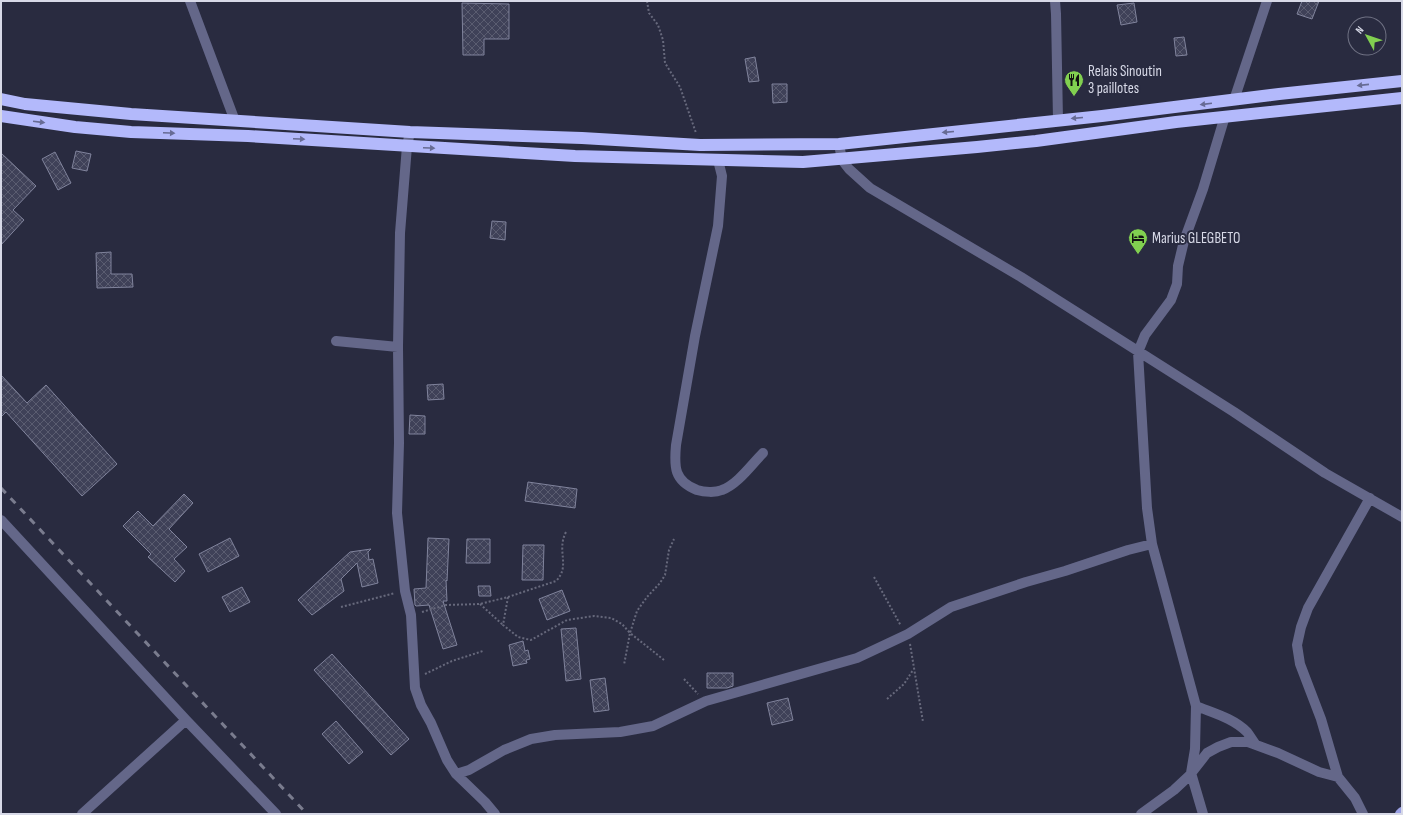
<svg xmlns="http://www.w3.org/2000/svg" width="1403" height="815" font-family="'Sofia Sans Condensed',sans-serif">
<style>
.building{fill:url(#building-cross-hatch);stroke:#80839c}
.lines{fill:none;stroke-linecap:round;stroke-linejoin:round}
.path{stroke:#67697c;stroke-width:2;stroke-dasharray:2 2;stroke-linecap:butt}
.minor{stroke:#646789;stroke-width:10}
.major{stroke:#9ba1e5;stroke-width:10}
.highway{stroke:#b3b9fb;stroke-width:12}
.rail{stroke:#7a7c8e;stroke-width:3;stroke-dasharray:7 7;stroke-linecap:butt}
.oneway{fill:#676b94}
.labels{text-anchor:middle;stroke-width:4;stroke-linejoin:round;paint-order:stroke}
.poi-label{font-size:15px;fill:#d7d9e7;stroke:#292b40;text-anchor:start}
</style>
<defs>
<pattern id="building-cross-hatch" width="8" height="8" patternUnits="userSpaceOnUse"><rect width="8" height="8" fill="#3f4158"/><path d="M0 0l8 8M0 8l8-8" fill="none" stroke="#5a5c70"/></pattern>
</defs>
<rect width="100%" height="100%" fill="#292b40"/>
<path class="building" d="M1302 1H1319L1312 19 1297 14Z
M462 3 509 4V39H484V55H463Z
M1134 3 1137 22 1121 25 1117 5Z
M1184 37 1187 55 1176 56 1174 38Z
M755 57 759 81 749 82 745 59Z
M772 84H787V102L773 103Z
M76 151 91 154 87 171 72 168Z
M55 152 71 183 58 190 42 159Z
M1 153 36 186 13 210 24 220 1 245Z
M492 221 506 222 505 240 490 238Z
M111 252V274H132L133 287 97 288 96 253Z
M1 375 27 403 46 385 117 464 82 496 6 412 1 417Z
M443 384 444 399 428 400 427 385Z
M410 415 425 416V434H409Z
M528 482 577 489 575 508 525 501Z
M184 494 193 503 169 529 187 547 174 559 185 571 175 582 148 557 151 554 123 526 138 511 153 526Z
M230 538 239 556 208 572 199 554Z
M428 538 449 539 447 581 446 580 447 601H443L457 645 443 649 429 605 416 606 415 605 414 589 426 588Z
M467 539H490V563H466Z
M523 545H544L543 580H522Z
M371 549 368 552 369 560 373 559 378 583 362 587 357 563 341 579 344 591 312 615 298 600 350 552Z
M478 586H490L491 596H479Z
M242 587 250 602 230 612 222 597Z
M562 590 570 611 547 620 539 599Z
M576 628 581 679 566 681 561 629Z
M523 641 525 651 528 650 530 659 526 660 527 663 513 666 509 645Z
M332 654 409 739 391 755 314 670Z
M707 673H733V686L727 688H707Z
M605 678 609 710 594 712 590 680Z
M788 698 793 720 772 725 767 703Z
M336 721 363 752 349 764 322 734Z"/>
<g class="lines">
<path class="path" d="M647 1 649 13 658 25 663 40 665 63 680 87 696 133
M874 577 901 626
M508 597 556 581C571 566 556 551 566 532
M480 604 503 625
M341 607 395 593
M422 612 446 605 480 604 508 597 503 625 518 637 531 640 567 620 594 616 611 618 622 624 630 633 624 665
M910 644 923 722
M664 660 630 633 637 611 647 597 660 583 665 575 669 550 674 539
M425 674 452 661 483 651
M684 679 698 694
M887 699 904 684 913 670"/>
<path class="minor" d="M190 1 235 121
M1055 1 1056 14 1058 120
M1234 100 1267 1
M410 132 407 146 400 233 398 347 399 443 397 513 405 591 411 615 415 688 421 705 431 723 447 760 456 774 485 802 495 814
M839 144 842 160 849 169 870 188 1021 277 1234 412 1325 473 1402 517
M718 160 722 176 718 226 695 336 676 445C674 467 674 481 697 490 704 492 715 493 722 490 738 484 751 465 763 453
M336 341 398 347
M1 520 186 720 276 814
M1196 706C1213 713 1233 718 1247 732 1250 736 1253 741 1256 745
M456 774 469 770 504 750 531 739 555 735 620 732 653 726 706 701 857 658 908 634 951 607 1026 582 1065 571 1128 550 1152 544
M82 814 186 720
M1141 814 1174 790 1189 776 1207 753 1218 747 1231 742H1248L1278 753 1319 772 1338 777
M1203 814 1191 773 1195 749 1196 706 1152 544 1147 508 1138 352 1145 335 1171 300 1177 284 1178 266 1184 241 1203 189 1225 116
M1363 814 1355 798 1338 777 1321 719 1300 664 1297 645 1301 627 1308 608 1370 498"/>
<path class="major" d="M1400 814 1402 812"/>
<path class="highway" d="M1 99 25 104 131 114 410 132 582 138 700 145 839 144 1102 116 1279 94 1402 81
M1 116 75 127 131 132 248 136 575 156 803 162 977 147 1036 141 1176 122 1402 98"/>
<path class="rail" d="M1 488 307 814"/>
</g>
<defs><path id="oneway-solid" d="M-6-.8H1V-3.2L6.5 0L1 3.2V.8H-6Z"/></defs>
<g class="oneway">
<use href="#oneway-solid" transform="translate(1363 85) rotate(174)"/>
<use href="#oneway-solid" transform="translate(1206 104) rotate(173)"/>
<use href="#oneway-solid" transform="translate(1077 118) rotate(175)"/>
<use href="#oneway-solid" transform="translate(39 122) rotate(7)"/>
<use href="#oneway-solid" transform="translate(948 132) rotate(175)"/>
<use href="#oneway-solid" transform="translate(169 133) rotate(2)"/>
<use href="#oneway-solid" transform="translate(299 139) rotate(3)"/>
<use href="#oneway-solid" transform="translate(429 148) rotate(3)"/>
</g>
<defs>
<symbol id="restaurant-pin" viewBox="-11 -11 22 30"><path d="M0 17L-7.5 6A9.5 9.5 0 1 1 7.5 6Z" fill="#81d050" stroke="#292b40"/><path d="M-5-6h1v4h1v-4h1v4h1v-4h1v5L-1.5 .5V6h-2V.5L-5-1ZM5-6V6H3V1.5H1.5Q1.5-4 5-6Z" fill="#111"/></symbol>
<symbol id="hotel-pin" viewBox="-11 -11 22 30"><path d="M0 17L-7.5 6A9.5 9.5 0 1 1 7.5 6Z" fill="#81d050" stroke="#292b40"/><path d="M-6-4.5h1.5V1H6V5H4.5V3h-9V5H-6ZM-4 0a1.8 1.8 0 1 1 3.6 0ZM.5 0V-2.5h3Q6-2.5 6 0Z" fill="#111"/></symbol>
</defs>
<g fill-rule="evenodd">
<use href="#restaurant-pin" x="1063" y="69" width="22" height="30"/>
<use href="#hotel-pin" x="1127" y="227" width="22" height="30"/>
</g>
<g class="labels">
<g class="poi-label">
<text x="1088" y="76">Relais Sinoutin<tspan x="1088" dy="17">3 paillotes</tspan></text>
<text x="1152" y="243">Marius GLEGBETO</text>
</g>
</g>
<rect width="1403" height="815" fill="none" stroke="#d7d9e7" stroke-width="4"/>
<g transform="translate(1367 36) rotate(310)"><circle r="19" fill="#292b40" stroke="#6f7183"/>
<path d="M0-3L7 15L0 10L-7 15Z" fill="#81d050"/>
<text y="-6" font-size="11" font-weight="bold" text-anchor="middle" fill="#d7d9e7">N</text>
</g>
</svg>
